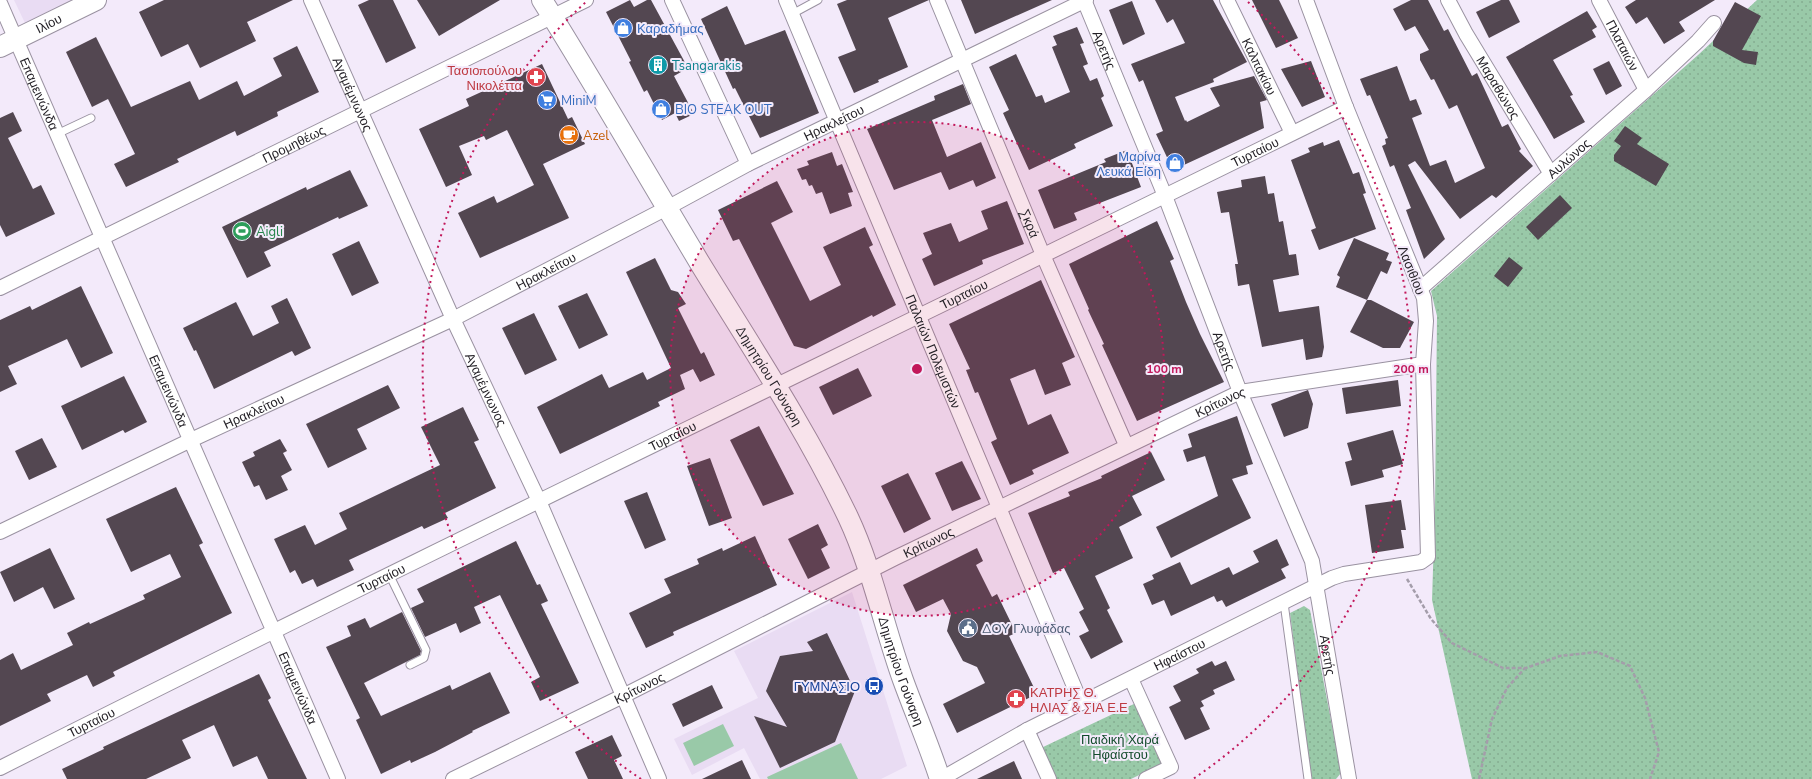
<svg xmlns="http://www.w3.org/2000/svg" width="1812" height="779" font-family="'Nunito Sans',sans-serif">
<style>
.built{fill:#e9dcf3}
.grass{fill:url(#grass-dots)}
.pitch{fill:#99c9a8}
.building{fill:#534751}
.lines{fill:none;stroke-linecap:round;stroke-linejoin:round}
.lane-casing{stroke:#9a92a1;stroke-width:9}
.street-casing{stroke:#9a92a1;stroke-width:16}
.secondary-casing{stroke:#9a92a1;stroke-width:22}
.path{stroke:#a49daa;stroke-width:2.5;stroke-dasharray:4 2;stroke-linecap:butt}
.lane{stroke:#fff;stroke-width:7}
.street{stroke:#fff;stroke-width:14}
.secondary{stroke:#fff;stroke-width:20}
.ring{fill:none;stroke:#c2185b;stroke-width:2;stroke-dasharray:2 4}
.labels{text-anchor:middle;stroke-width:4;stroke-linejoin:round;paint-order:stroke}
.street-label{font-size:13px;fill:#211e24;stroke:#f3eafa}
.shop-label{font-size:13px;fill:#366cbe;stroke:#f3eafa;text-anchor:start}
.culture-label{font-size:13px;fill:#0d838f;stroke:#f3eafa;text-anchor:start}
.health-label{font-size:13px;fill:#be3a42;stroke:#f3eafa;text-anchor:end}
.food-label{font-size:13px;fill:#c56008;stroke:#f3eafa;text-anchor:start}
.leisure-label{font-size:13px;fill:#27864d;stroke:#f3eafa;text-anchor:start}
.service-label{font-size:13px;fill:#4e5e75;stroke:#f3eafa;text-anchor:start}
.transit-label{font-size:13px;fill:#164399;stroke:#f3eafa;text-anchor:end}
.park-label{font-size:13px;fill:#124b2b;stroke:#f3eafa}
.centre{fill:#c2185b;stroke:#f3eafa;stroke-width:2}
.ring-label{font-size:12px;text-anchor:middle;font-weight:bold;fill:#c2185b;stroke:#f3eafa;stroke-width:4;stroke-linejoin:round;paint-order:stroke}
</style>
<defs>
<pattern id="grass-dots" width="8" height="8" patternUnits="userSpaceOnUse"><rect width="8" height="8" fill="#99c9a8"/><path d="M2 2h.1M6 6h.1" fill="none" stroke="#84ac90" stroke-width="1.8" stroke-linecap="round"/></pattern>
</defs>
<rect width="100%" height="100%" fill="#f3eafa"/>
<path class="built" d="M14 0H73L25 23Z
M852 592 907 766 881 779H760L744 748 692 775 674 739 758 698 734 651Z"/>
<path class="grass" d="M1757 0H1812V779H1472L1432 600 1435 508 1437 316 1431 291 1698 55Z
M1304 606 1310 610 1341 773 1336 779H1311L1290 613Z
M1136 703 1164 763 1131 779H1055L1041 748Z"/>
<path class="pitch" d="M723 724 734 746 694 766 683 743Z
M841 743 858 779H768L767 777Z"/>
<path class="building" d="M164 0H293L247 22 256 41 200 68 188 44 161 57 139 12Z
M369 0H393L416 48 386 63 358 5Z
M417 0H500L439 36Z
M630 0 634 7 647 0H651L688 68 674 76 694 114 679 121 675 113 662 120 647 90 644 92 629 62 631 61 606 12Z
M847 0H929L888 18 908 67 878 80 879 82 854 93 838 57 856 50 837 4Z
M961 0H1052L975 34Z
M1155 0H1213L1247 62 1213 79 1214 82 1175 97 1185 121 1186 120 1187 122 1220 106 1210 88 1254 76 1267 100 1260 102 1264 128 1173 170 1156 134 1163 131 1143 80 1139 82 1131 64 1185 43 1173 19 1167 23Z
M1252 0H1279L1298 38 1276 48Z
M1411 0H1428L1444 31 1448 29 1472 76 1477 73 1502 127 1508 124 1521 149 1519 151 1533 166 1496 198 1492 195 1460 219 1415 161 1408 165 1445 239 1424 259 1406 210 1411 208 1394 165 1390 167 1382 146 1386 144 1385 139 1388 138 1370 95 1367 96 1360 79 1397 66 1410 101 1416 99 1422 114 1412 118 1430 166 1446 160 1455 183 1485 168 1457 105 1449 109 1434 79 1431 80 1420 60V54L1429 50 1415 26 1405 31 1393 9Z
M1501 0H1509L1520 22 1489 38 1476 12Z
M1636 0H1715L1679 22 1685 31 1664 44 1647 17 1636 24 1625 7Z
M1132 1 1145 34 1123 45 1109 10Z
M1735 2 1761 16 1742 50 1758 52 1756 65 1744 63 1713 46V41Z
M727 6 745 45 785 30 819 113 760 138 735 88 733 89 701 19Z
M1587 11 1597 27 1592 30 1596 37 1553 60 1573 95 1570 96 1585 122 1554 139 1506 57Z
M1077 27 1084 43 1080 44 1088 64 1083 66 1090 81 1097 78 1104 96 1101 98 1113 126 1074 144 1076 148 1029 170 1003 113 1009 110 989 67 1016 54 1036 97 1042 95 1045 103 1070 92 1052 47 1057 45 1053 36Z
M96 37 131 107 190 81 199 100 237 81 244 96 282 76 273 58 297 46 319 92 277 112 278 116 237 136 235 131 177 159 179 162 126 187 114 164 135 154 108 99 92 107 66 52Z
M1311 61 1325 97 1302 107 1281 69Z
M1609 61 1622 86 1606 95 1593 69Z
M542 64 568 119 572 117 585 144 543 164 569 218 480 258 458 213 494 196 497 203 534 185 507 130 486 140 484 136 459 146 472 175 446 187 419 129 469 106 466 99Z
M963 84 971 104 932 120 947 157 981 142 996 178 976 187 973 180 949 190 941 172 894 190 867 129 935 100 934 96Z
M13 112 22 131 8 138 33 189 41 185 55 214 6 237 0 225V118Z
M1625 126 1642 138 1637 144 1669 164 1656 186 1614 161V155L1621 146 1614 141Z
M1339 140 1353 174 1359 172 1366 193 1363 194 1376 229 1319 250 1311 230 1316 228 1291 160 1310 152 1308 148 1323 142 1324 146Z
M1127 150 1141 187 1074 213 1077 220 1054 229 1038 190 1106 162 1104 159Z
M832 152 837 166 842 164 853 192 848 193 852 206 830 214 822 192 816 194 812 185 809 186 806 179 802 180 797 169 809 165 807 161Z
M350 170 368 206 339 219 338 217 264 252 271 266 247 278 222 227 306 187 307 190Z
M1265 176 1268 194 1274 193 1279 222 1283 221 1289 255 1296 254 1299 275 1273 280 1279 312 1319 306 1324 347 1322 357 1306 360 1303 339 1262 347 1249 284 1238 286 1235 264H1238L1229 212 1221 213 1217 192 1242 187 1241 180Z
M777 181 793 212 771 223 810 301 841 285 823 247 865 227 873 245 869 247 896 305 873 317 872 315 806 349 794 346 739 239 733 241 718 210Z
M1560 195 1572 208 1538 240 1526 227Z
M1007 201 1024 244 982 260 983 264 934 286 922 259 932 254 923 233 951 223 959 242 988 229 981 211Z
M1157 221 1174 259 1170 261 1186 302 1200 334 1224 382 1137 421 1102 345 1104 344 1088 310 1089 309 1069 264Z
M1354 238 1389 253 1386 260 1392 262 1387 274 1381 271 1367 300H1371L1414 322 1400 348H1383L1350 332 1367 300 1336 287 1340 277 1337 275Z
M359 241 379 283 352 296 332 254Z
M1509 257 1523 268 1508 287 1494 276Z
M655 258 671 290 678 292 686 304 678 308 701 354 704 352 715 375 700 382 693 369 680 375 685 389 658 402 660 406 560 454 537 407 602 374 609 388 643 372 647 380 671 368 626 272Z
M1041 280 1075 357 1062 363 1071 385 1045 395 1035 369 1010 379 1028 425 1051 414 1069 453 1032 470 1034 474 1010 485 991 442 997 439 978 392 975 393 966 370 970 369 949 324Z
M81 286 113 353 81 368 67 339 8 366 17 384 0 392V320L30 306 32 310Z
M587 293 608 335 579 349 558 306Z
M287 298 311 348 295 356 292 351 214 389 196 350 194 351 183 328 236 302 253 336 279 323 271 306Z
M534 313 557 360 525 375 502 328Z
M858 368 872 396 833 415 819 387Z
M124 376 147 422 125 433 123 430 82 450 61 406Z
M1398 380 1401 406 1346 414 1342 388Z
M388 385 400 408 357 429 367 449 328 468 306 424Z
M1308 390 1313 404 1308 428 1284 437 1271 404Z
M463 407 479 440 474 442 496 488 445 513 448 518 424 529 422 526 349 560 354 570 317 587 313 579 302 584 295 570 290 573 274 539 305 525 315 545 347 529 339 513 440 465 421 427Z
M1237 416 1253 464 1246 466 1248 474 1232 479 1251 518 1171 558 1156 527 1218 496 1205 456 1187 462 1183 450 1192 447 1188 434Z
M759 426 794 494 763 506 730 440Z
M1393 430 1403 464 1382 470 1384 477 1351 486 1345 462 1352 460 1347 443Z
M42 438 57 467 29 480 15 451Z
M280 439 287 451 283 453 292 470 281 476 288 490 266 500 259 485 254 487 242 462 255 456 253 452Z
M1151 452 1165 480 1132 496 1142 515 1119 527 1133 558 1095 576 1110 608 1107 610 1123 642 1091 659 1079 636 1089 631 1079 612 1084 609 1064 568 1053 573 1028 513 1070 496 1068 492 1102 478 1101 476Z
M710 458 732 518 709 526 687 466Z
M962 461 981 499 952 511 935 473Z
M908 473 931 519 904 533 881 486Z
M176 487 203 543 199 545 232 613 113 672 115 676 93 687 87 675 47 694 51 701 0 726V660L13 653 21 670 73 645 67 633 89 622 90 624 145 599 143 595 181 577 170 554 131 572 106 519Z
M647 492 666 540 645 549 624 501Z
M1401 500 1406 530H1401L1404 548 1372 553 1365 505Z
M818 524 828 545 821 549 830 568 808 579 788 539Z
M755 536 777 585 673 632 674 635 646 648 629 613 671 593 664 579 699 564 697 559 722 548 723 551Z
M1277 539 1289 565 1281 569 1286 578 1226 607 1222 600 1217 602 1214 596 1171 616 1164 600 1152 605 1143 584 1154 579 1152 575 1180 562 1191 585 1229 567 1233 575 1259 562 1253 551Z
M516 541 537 585 540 584 548 601 541 604 579 683 540 701 531 682 540 677 500 595 474 607 481 623 460 633 456 623 425 637 411 608 424 602 417 589Z
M50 548 75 599 54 609 43 587 14 602 0 572Z
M977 548 983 561 976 565 992 597 997 594 1016 633 1009 636 1037 694 957 733 943 704 985 683 977 667 963 661 947 631 951 614 943 599 916 612 903 585Z
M402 612 421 651 420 655 364 683 381 716 450 685 452 690 490 672 510 713 472 731 473 732 435 752 411 763 410 760 381 774 356 720 360 718 326 647 351 636 347 626 365 618 370 628Z
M827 633 855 691 835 742 780 768 754 716 787 727 766 691 780 656 813 651 807 642Z
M1212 661 1215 666 1226 661 1235 680 1213 690 1215 694 1201 701 1204 706 1200 708 1210 729 1185 740 1169 707 1181 701 1173 686 1199 673 1196 669Z
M259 674 271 698 268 700 307 779H268L257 756 233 767 214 725 182 740 191 758 146 779H67L62 769 104 749 103 747Z
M712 685 723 708 683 727 672 704Z
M612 735 622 756 614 760 623 779H588L575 752Z
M742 760 751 779H702Z
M1014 761 1022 779H977Z"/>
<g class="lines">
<defs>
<path id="lane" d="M792 14 818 0
M57 134 91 118
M389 574 426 650 424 658 410 665
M1284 603 1308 779"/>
<g id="street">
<path id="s1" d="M311 0 453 319 539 501 659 779"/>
<path d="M672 0 748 164"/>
<path id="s2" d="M786 0 1081 703"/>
<path id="s3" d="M937 0 1043 255 1126 445"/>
<path id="s4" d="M1084 0 1165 196 1240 392 1312 561 1349 779"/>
<path id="s5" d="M1227 0 1292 133"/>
<path id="s6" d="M1448 0 1466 34 1551 174"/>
<path id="s7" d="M1599 0 1646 90"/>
<path id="s8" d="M0 3 338 779"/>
<path id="s9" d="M0 288 586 0"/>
<path id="s10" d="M1420 289 1646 90 1698 41 1714 23"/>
<path id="s11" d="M0 532 191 440 453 319 667 208 748 164 1086 0"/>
<path d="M1131 679 1171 767 1146 779"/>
<path d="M1027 730 1049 779"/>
<path id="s12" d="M0 768C446 543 898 328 1346 107"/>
<path id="s13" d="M453 779 623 696 895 558 1240 392 1423 364"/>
<path id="s14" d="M941 779 1027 730 1332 578 1344 574 1421 562 1428 557 1423 364 1426 321 1424 298 1346 107 1306 0"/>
</g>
<g id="secondary">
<path id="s15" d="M542 0C597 88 648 177 701 265 752 348 806 429 848 517 872 568 884 627 903 680 915 713 929 745 940 779"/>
<path id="s16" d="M0 47 96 0"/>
</g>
</defs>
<use href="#lane" class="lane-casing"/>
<use href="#street" class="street-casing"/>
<use href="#secondary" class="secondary-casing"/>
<path class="path" d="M1407 579 1431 619 1452 643 1503 668H1526L1560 656 1597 652 1630 666 1645 698 1659 752 1650 779
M1479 779 1492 719 1507 688 1525 668"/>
<use href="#lane" class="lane"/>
<use href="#street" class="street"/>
<use href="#secondary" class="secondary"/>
</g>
<circle cx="917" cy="369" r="247" fill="#c2185b" fill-opacity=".12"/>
<g class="ring">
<circle cx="917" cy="369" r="247"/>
<path d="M641 779A494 494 0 0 1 586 2M1248 2A494 494 0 0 1 1193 779"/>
</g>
<defs>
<symbol id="shop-disc" viewBox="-11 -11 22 22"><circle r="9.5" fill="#3f7fe0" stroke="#f3eafa"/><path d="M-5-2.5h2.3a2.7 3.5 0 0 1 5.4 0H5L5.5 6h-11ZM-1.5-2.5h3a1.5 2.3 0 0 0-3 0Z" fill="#fff"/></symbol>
<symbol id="building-disc" viewBox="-11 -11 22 22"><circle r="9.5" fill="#0f9aa8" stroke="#f3eafa"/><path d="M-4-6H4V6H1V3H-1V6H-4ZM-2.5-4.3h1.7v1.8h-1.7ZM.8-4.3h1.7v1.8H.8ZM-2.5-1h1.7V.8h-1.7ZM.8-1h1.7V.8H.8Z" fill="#fff"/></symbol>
<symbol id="pharmacy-disc" viewBox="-11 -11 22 22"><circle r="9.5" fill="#e0444e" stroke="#f3eafa"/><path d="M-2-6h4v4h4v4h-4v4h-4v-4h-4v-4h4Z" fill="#fff"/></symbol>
<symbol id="supermarket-disc" viewBox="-11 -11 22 22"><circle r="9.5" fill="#3f7fe0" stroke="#f3eafa"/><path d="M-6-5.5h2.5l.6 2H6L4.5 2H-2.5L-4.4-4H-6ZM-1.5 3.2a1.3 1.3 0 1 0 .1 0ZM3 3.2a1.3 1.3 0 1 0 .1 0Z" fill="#fff"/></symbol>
<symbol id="cafe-disc" viewBox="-11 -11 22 22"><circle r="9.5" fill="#e8710a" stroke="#f3eafa"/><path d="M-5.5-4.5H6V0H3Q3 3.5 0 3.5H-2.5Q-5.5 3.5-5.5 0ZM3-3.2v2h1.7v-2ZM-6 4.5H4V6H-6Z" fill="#fff"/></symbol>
<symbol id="stadium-disc" viewBox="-11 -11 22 22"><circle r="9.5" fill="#2e9e5b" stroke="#f3eafa"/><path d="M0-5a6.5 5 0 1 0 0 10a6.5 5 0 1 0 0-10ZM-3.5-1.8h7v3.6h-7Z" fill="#fff"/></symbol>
<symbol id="civic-disc" viewBox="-11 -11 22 22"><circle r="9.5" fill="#5c6f8a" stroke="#f3eafa"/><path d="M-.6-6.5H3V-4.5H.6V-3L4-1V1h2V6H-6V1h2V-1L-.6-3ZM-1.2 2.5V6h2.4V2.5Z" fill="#fff"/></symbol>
<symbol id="bus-disc" viewBox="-11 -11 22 22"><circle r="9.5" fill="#1a4fb4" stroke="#f3eafa"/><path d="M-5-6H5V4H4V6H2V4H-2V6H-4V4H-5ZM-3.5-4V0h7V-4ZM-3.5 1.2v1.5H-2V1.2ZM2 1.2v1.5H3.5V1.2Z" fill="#fff"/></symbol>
</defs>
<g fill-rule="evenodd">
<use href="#shop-disc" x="612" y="17" width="22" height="22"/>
<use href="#building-disc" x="647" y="54" width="22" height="22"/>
<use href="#pharmacy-disc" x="525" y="66" width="22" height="22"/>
<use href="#supermarket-disc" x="536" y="89" width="22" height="22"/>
<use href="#shop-disc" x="650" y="98" width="22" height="22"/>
<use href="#cafe-disc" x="558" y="124" width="22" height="22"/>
<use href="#shop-disc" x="1164" y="152" width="22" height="22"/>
<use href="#stadium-disc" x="231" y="220" width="22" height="22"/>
<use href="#civic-disc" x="957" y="617" width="22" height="22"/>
<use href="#bus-disc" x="863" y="675" width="22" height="22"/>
<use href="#pharmacy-disc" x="1005" y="688" width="22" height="22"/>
</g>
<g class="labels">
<g class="street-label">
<text dy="5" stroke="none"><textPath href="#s16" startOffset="54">Ιλίου</textPath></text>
<text dy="5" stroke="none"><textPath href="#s7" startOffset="51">Πλαταιών</textPath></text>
<text dy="5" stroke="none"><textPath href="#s4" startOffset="54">Αρετής</textPath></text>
<text dy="5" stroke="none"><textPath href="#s5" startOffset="74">Καλπακίου</textPath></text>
<text dy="5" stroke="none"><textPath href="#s6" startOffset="101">Μαραθώνος</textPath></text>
<text dy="5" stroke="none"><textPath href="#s8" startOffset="99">Επαμεινώνδα</textPath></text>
<text dy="5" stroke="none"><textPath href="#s1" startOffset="103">Αγαμέμνωνος</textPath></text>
<text dy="5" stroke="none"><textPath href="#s11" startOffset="929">Ηρακλείτου</textPath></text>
<text dy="5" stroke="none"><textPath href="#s9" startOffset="327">Προμηθέως</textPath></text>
<text dy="5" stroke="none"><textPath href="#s12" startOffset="1398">Τυρταίου</textPath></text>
<text dy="5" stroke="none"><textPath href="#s10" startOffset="198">Αυλώνος</textPath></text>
<text dy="5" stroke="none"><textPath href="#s3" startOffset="242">Σκρά</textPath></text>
<text transform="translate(1412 270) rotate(68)" y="5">Λασιθίου</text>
<text dy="5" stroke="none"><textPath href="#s11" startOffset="605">Ηρακλείτου</textPath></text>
<text dy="5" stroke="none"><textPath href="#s12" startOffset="1074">Τυρταίου</textPath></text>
<text dy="5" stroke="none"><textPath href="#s4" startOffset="378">Αρετής</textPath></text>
<text dy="5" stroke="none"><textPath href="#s2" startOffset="381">Παλαιών Πολεμιστών</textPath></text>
<text dy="5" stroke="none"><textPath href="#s15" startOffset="439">Δημητρίου Γούναρη</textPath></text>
<text dy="5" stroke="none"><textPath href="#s1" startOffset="427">Αγαμέμνωνος</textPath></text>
<text dy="5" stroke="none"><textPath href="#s8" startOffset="423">Επαμεινώνδα</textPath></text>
<text dy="5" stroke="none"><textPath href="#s13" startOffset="855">Κρίτωνος</textPath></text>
<text dy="5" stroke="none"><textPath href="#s11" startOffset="281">Ηρακλείτου</textPath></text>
<text dy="5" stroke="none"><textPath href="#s12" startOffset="750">Τυρταίου</textPath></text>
<text dy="5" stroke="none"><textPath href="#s13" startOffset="531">Κρίτωνος</textPath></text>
<text dy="5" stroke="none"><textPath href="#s12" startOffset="426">Τυρταίου</textPath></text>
<text dy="5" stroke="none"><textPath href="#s14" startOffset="269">Ηφαίστου</textPath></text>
<text dy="5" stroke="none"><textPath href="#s4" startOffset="701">Αρετής</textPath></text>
<text dy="5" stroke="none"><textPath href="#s15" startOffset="764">Δημητρίου Γούναρη</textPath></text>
<text dy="5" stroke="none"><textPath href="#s8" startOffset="747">Επαμεινώνδα</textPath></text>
<text dy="5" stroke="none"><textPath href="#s13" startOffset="207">Κρίτωνος</textPath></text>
<text dy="5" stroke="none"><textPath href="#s12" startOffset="102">Τυρταίου</textPath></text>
</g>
<g class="shop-label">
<text x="637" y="33">Καραδήμας</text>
<text x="561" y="105">MiniM</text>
<text x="675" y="114">BIO STEAK OUT</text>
<text x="1161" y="161" text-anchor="end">Μαρίνα<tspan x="1161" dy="15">Λευκά Είδη</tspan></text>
</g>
<g class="culture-label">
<text x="672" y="70">Tsangarakis</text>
</g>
<g class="health-label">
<text x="522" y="75">Τασιοπούλου<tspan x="522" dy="15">Νικολέττα</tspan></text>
<text x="1030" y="697" text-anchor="start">ΚΑΤΡΗΣ Θ.<tspan x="1030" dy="15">ΗΛΙΑΣ &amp; ΣΙΑ Ε.Ε</tspan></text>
</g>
<g class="food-label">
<text x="583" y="140">Azel</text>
</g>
<g class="leisure-label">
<text x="256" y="236">Aigli</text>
</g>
<g class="service-label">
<text x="982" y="633">ΔΟΥ Γλυφάδας</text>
</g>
<g class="transit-label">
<text x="860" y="691">ΓΥΜΝΑΣΙΟ</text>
</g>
<g class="park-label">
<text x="1120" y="744">Παιδική Χαρά<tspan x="1120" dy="15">Ηφαίστου</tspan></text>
</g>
</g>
<circle cx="917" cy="369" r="6" class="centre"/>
<g class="ring-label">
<text x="1164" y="373">100 m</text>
<text x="1411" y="373">200 m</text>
</g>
</svg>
